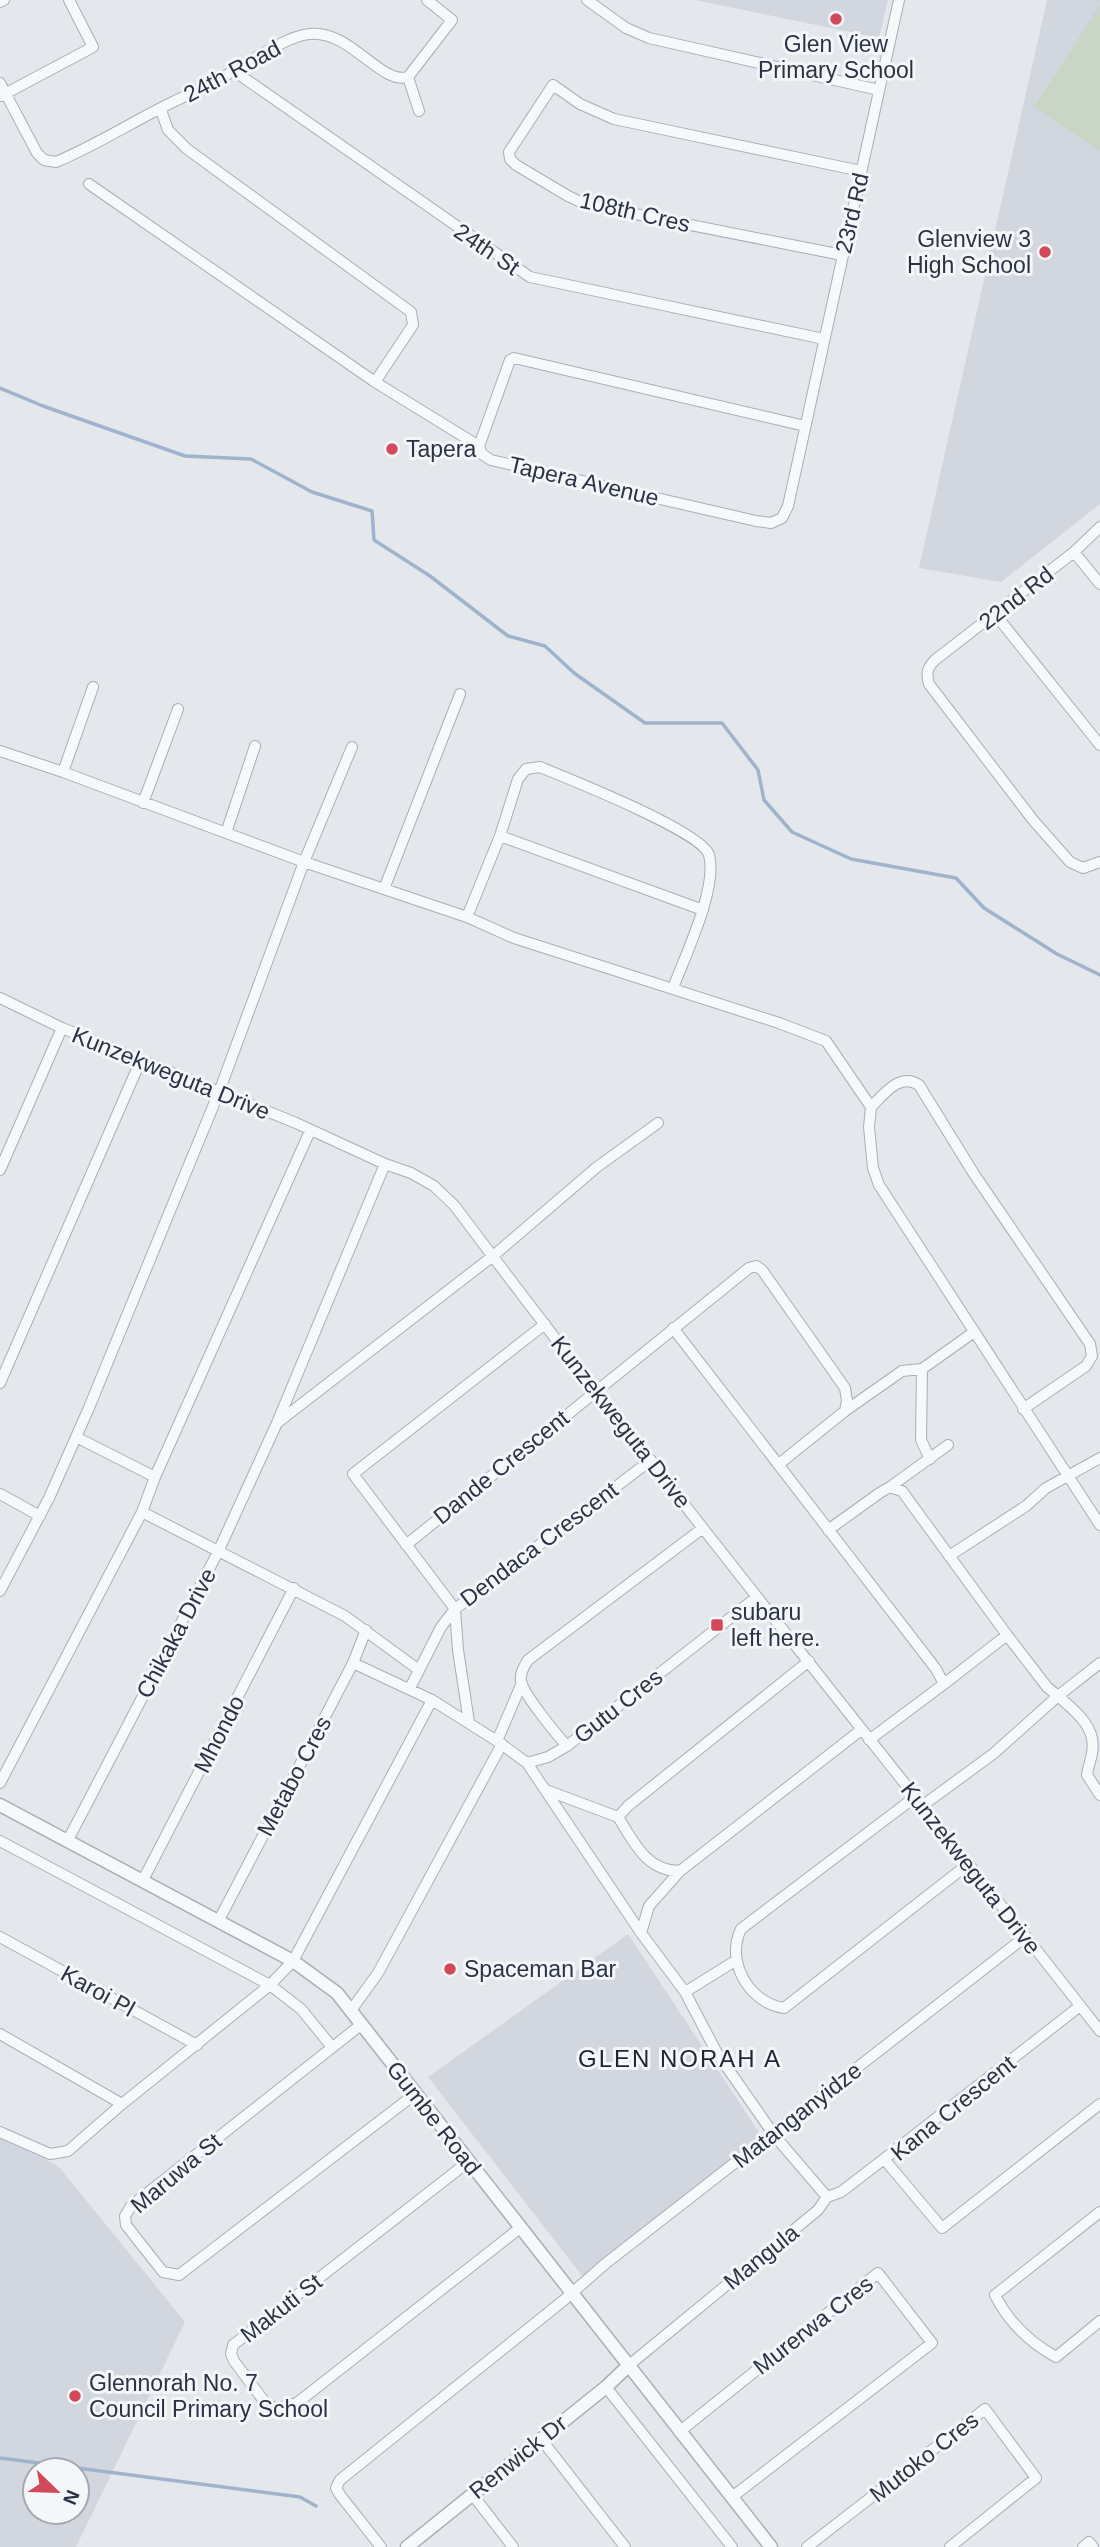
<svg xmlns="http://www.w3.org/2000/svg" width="1100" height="2547" font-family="Arial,sans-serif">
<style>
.built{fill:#d2d6de;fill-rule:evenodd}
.green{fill:#c9d6c5}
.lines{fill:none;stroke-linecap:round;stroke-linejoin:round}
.stream{stroke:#9fb4cc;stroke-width:3.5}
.minor-casing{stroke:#a9aeb7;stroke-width:12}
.tertiary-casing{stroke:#a9aeb7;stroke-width:15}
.minor{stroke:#f7f8fa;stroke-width:10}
.tertiary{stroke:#f7f8fa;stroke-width:12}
.poi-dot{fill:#d1495b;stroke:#f4f6f9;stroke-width:2.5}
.labels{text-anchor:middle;stroke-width:6;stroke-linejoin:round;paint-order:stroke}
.poi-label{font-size:23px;fill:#2b3445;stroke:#f4f6f9;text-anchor:start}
.street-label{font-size:23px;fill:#2b3445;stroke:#f4f6f9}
.neighbourhood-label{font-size:24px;letter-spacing:2px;fill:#1d2536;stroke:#f4f6f9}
</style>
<rect width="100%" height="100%" fill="#e4e7ec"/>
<path class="built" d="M695 0H888L879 38Z
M1047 0H1100V504L1001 582 919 568Z
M628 1934 762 2137 583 2277 428 2077Z
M0 2134 59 2167 185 2322 76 2547H0ZM35 2470H77V2512H35Z"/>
<path class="green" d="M1100 5V151L1034 107Z"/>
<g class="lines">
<path class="stream" d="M0 388 43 406 185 456 251 459 312 492 372 511 374 540 430 576 508 636 545 646 574 673 645 723H722L758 770 764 800 792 832 851 859 956 878 984 908 1057 954 1100 975
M0 2458 300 2497 316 2506"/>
<defs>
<path id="minor" d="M587 0 626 28 649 38 879 90
M0 2 4 0
M234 71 530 277 824 339
M408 77 452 20 427 0
M408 77 419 111
M0 83 37 153 44 160 56 162C97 145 135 120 175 101 192 93 207 86 223 77 245 65 286 36 309 34 350 29 380 85 408 77
M1 96 93 47 69 0
M161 110 168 130 187 149 411 312 413 325 375 382
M89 184 375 382 479 446
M842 255 585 204 568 196 516 165 510 159 509 152 553 85 580 104 614 119 861 171
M805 426 514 358 510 360 479 446 482 454 491 460 756 521 771 523 782 518 788 506 899 0
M1100 527 1074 552 935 660C927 668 926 673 929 684L1033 820 1070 862 1083 868 1100 862
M1074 552 1100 584
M995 614 1100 745
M0 751 63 772 304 862 467 917 514 938 779 1023 826 1041 871 1107 869 1127 873 1168 879 1185 1100 1525
M63 772 93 687
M143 803 178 709
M226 833 255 746
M500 836 703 910
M384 889 460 694
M467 917 500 836 518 779 526 769 540 767C567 778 703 832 709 855 718 888 685 956 673 988
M0 998 62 1028 296 1123 385 1164 411 1173 434 1186 454 1205C664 1485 885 1756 1100 2031
M871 1107C884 1094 900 1072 919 1085L974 1174 1090 1344 1092 1356 1086 1366 1023 1409
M0 1170 62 1028
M673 1328 936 1669 944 1684 869 1740
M922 1369 921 1440 930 1459
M0 1383 140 1062
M845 1411 902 1371 922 1369 974 1332
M277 1423 493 1256 597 1167 658 1123
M76 1437 155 1477
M890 1487 948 1445
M0 1494 40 1516
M142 1512 345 1616 419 1670
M703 1528 528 1660C524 1667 520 1672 521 1681 523 1694 557 1735 567 1746L757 1597
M828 1530 881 1492 890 1487 902 1491 1007 1635 1047 1687 1058 1696 993 1754 922 1806
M406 1545 749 1268 756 1266 762 1270 845 1388 847 1401 845 1411 779 1464
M949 1556 1026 1506 1046 1488 1100 1458
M0 1591 49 1498 88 1410 219 1092 304 862 352 747
M455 1609 353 1474 545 1324
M455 1610 458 1650 469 1722
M809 1661 628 1806 618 1817C634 1842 646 1871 680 1871L861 1730
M353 1663 432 1700 497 1741 527 1763 641 1933 685 1992 717 2053 774 2135 827 2197 818 2210 628 2366
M1100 1663 1058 1696C1075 1711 1097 1727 1092 1753 1091 1760 1088 1767 1087 1775L1100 1795
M944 1684 1007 1635
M410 1688 441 1627 455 1609 651 1460
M497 1741 521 1685
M527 1763 548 1757 567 1746
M0 1783 142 1512 155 1477 310 1131
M546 1790 618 1817
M915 1797 741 1929C725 1961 749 2003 784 2008L967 1865
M68 1840 218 1552 277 1423 385 1164
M0 1841 270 1985 301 2009 332 2047
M143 1880 294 1588
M219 1920 353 1663 366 1630
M641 1933 649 1906 680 1871
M0 1937 197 2045
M685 1992 735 1961
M1080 2006 884 2159 942 2228 1100 2104
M352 2009 378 1973 502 1744
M362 2024 131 2206 125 2216 126 2225 163 2272 179 2275 415 2094
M0 2034 122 2104
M0 2132 50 2154 68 2151 122 2104 270 1985 293 1961 432 1700
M468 2162 233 2345 231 2354 234 2361 267 2405 277 2408 297 2403 520 2228
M827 2197 841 2192 884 2159
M1100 2212 995 2295C1009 2323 1029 2342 1056 2357L1100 2321
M606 2387 732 2547
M679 2432 878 2273 932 2343 732 2497
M541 2439 625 2547
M472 2494 513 2547
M381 2547 340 2495 336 2488 340 2480 564 2300 605 2264 1025 1937
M807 2547 985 2409 1036 2478 950 2547
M1083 2547 1089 2542 1093 2547"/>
<path id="tertiary" d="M0 1805 293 1961 337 1993 771 2547
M407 2547 606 2387 628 2366"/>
</defs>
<use href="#minor" class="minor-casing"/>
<use href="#tertiary" class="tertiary-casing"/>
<use href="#minor" class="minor"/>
<use href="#tertiary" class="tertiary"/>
</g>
<g class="poi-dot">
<circle cx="836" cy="19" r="7"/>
<circle cx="1045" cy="252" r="7"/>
<circle cx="392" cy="449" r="7"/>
<rect x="710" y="1618" width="14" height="14" rx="3.5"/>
<circle cx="450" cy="1969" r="7"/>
<circle cx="75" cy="2396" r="7"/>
</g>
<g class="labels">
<g class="poi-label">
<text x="836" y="52" text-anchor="middle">Glen View<tspan x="836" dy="26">Primary School</tspan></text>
<text x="1031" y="247" text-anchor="end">Glenview 3<tspan x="1031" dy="26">High School</tspan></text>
<text x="406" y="457">Tapera</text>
<text x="731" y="1620">subaru<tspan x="731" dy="26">left here.</tspan></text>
<text x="464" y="1977">Spaceman Bar</text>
<text x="89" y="2391">Glennorah No. 7<tspan x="89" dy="26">Council Primary School</tspan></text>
</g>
<g class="street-label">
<text transform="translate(232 71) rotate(-28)" y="8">24th Road</text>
<text transform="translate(635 212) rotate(13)" y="8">108th Cres</text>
<text transform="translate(852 213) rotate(-77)" y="8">23rd Rd</text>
<text transform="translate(487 249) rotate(34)" y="8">24th St</text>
<text transform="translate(584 481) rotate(13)" y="8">Tapera Avenue</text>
<text transform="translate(1016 598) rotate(-38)" y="8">22nd Rd</text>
<text transform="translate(171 1073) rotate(22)" y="8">Kunzekweguta Drive</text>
<text transform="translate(621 1422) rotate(52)" y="8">Kunzekweguta Drive</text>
<text transform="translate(501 1467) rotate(-39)" y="8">Dande Crescent</text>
<text transform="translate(539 1544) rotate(-37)" y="8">Dendaca Crescent</text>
<text transform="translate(176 1633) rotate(-62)" y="8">Chikaka Drive</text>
<text transform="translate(618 1706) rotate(-38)" y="8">Gutu Cres</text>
<text transform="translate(219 1734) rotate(-63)" y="8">Mhondo</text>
<text transform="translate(294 1776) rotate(-62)" y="8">Metabo Cres</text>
<text transform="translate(971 1868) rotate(52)" y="8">Kunzekweguta Drive</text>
<text transform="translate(98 1991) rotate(29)" y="8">Karoi Pl</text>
<text transform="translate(953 2108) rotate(-39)" y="8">Kana Crescent</text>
<text transform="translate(797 2115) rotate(-38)" y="8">Matanganyidze</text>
<text transform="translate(434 2118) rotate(52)" y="8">Gumbe Road</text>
<text transform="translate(176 2173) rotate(-40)" y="8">Maruwa St</text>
<text transform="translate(761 2257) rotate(-39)" y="8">Mangula</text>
<text transform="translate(281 2308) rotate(-38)" y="8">Makuti St</text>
<text transform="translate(813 2325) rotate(-38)" y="8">Murerwa Cres</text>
<text transform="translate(518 2457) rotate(-39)" y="8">Renwick Dr</text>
<text transform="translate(924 2457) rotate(-38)" y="8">Mutoko Cres</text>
</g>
<g class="neighbourhood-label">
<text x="680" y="2067">GLEN NORAH A</text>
</g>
</g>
<g transform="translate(56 2491) rotate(113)"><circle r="33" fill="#f4f6f9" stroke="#a4a8b1" stroke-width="2"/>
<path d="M0-5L12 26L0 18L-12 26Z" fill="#d1495b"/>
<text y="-10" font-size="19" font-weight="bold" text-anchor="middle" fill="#2b3445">N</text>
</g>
</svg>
